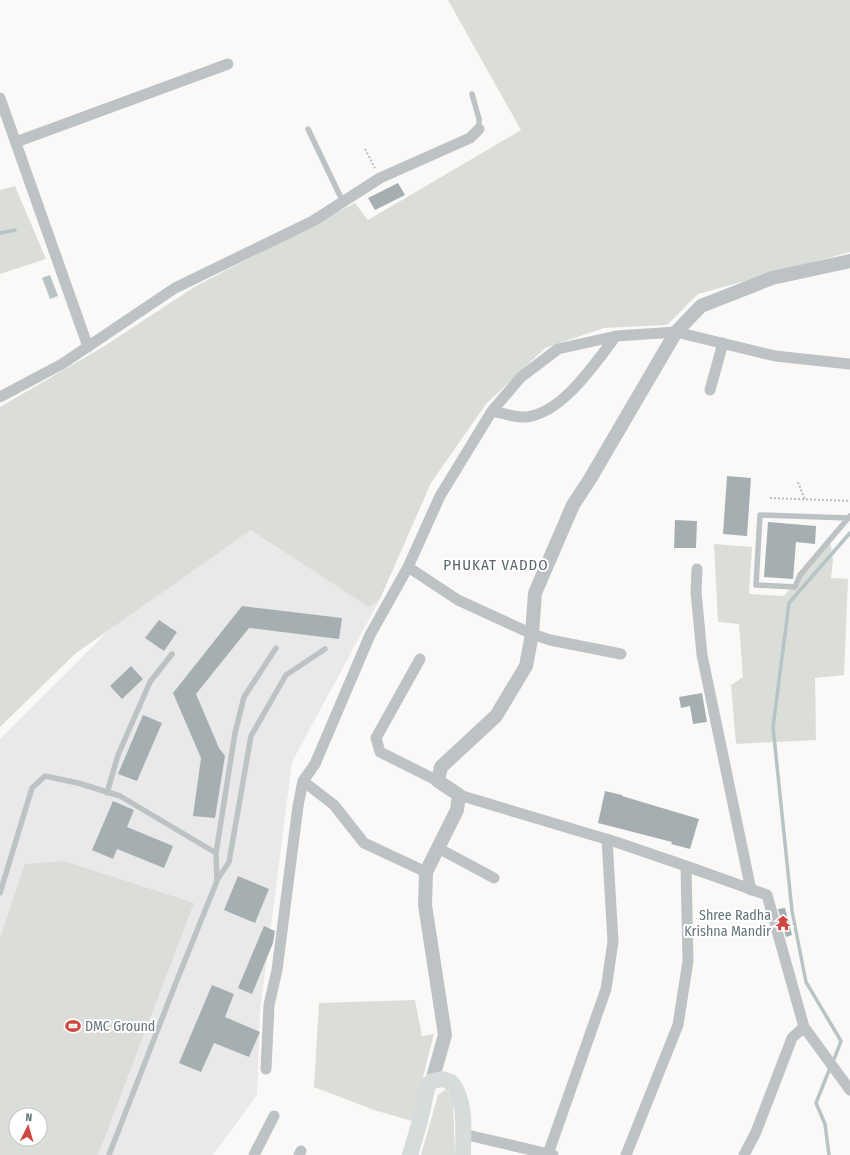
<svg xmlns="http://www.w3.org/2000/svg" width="850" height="1155" font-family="'Fira Sans Condensed',sans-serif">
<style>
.built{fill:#e8e9e8;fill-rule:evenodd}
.green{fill:#dbded8;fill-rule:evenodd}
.water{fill:#b6c4c5}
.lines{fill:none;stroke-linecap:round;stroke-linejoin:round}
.stream{stroke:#b6c4c5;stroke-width:3.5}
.building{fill:#a5afb2}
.path{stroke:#babec0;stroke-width:2;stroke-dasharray:2 2;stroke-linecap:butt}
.service{stroke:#bdc3c5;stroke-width:5.5}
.minor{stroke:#bdc3c5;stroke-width:11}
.tertiary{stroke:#bdc3c5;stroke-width:14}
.secondary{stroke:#d6dbdc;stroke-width:16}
.labels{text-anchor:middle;stroke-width:4;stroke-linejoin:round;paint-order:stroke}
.poi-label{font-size:14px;fill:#637479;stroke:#fff;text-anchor:end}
.neighbourhood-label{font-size:15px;letter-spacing:1px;fill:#59676b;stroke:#fff}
</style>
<rect width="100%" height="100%" fill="#faf9f8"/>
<path class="built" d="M244 512 356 561 380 599 292 762 260 1011 257 1095 213 1155H0V739L149 590ZM16 1115H40V1139H16Z"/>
<path class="green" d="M448 0H850V252L698 294 667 325 604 328 545 348 486 404 431 483 380 599 369 607 251 530 76 653 0 727V407L103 347 196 286 355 203 368 220 521 130Z
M15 186 46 259 0 274V190Z
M830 541 833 559 831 578 848 579 844 675 815 678 816 740 736 744 731 685 743 677 739 624 718 622 714 544 752 547 749 594 784 596Z
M64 861 194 903 98 1155H0V938L25 864ZM16 1115H40V1139H16Z
M415 1000 422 1036 434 1034 412 1121 374 1110 314 1087 319 1003Z
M446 1089 453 1101 455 1155H421L438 1095Z"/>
<path class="water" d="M50 275 58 296 50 299 42 278Z"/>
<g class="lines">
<path class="stream" d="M0 233 15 230
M833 1062 841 1041 806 982 792 911 773 727 789 603 850 533
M829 1155 825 1124 816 1103 830 1068"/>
</g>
<path class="building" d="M398 183 405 195 375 210 368 198Z
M727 476 751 478 747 536 723 534Z
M675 520 697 521 696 548H674Z
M768 522 816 526 815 544 796 542 793 579 764 577Z
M242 606 342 618 339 639 249 628 196 694 219 748 225 756 215 818 193 816 201 758 173 693Z
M159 620 177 632 164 651 145 638Z
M131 666 143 679 122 699 110 686Z
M702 693 707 722 693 724 690 706 681 708 679 697Z
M143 715 162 723 137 781 118 774Z
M605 791 622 795V796L699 819 690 849 671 844 672 842 598 823Z
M113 801 134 810 127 827 173 846 164 868 117 849 113 859 92 850Z
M238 876 269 889 255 923 224 910Z
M785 908 792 935 786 937 778 909Z
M264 926 275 931 273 943 252 994 238 988Z
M212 985 234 994 225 1017 260 1032 249 1057 214 1043 201 1072 179 1063Z"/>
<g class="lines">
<path class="path" d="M365 149 375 168
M798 482 805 500
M770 498 850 501"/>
<path class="service" d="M472 94 479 119V129
M308 129 343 202
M848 518 760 515 756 585 795 587 800 575 850 516
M107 793 118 755 150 682 172 654
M217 880 229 862 251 736 286 675 325 649
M0 893 32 788 45 776 78 783 120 796 216 853
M109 1155 175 985 217 881 216 853 235 733 244 697 276 648"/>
<path class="minor" d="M0 98 88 347
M16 142 228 64
M710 390 723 343
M0 397 62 364 175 288 313 221 380 178 470 138 479 129
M492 411C502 413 517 418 526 417 563 413 595 363 616 336
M408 567 458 600 532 634 550 640 621 654
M697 569 696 592 702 655 751 890
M420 659 376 738 380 752 438 781
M459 795 616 842 686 866 767 895 804 1027 850 1090
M438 848 494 878
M426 872 364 843 334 805 303 781 315 764 370 635 408 567 440 496 492 411 521 377 558 349 616 336 676 332 775 356 850 364
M266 1069 269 1005 277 970 298 806 303 781
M463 1134 553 1155
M548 1154 606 989 613 942 607 839
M254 1155 274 1116
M299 1155 301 1151
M626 1155 678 1025 688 961 686 866
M744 1155 756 1132 792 1038 804 1027"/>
<path class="tertiary" d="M432 1081 445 1035 425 905 426 872 457 810 459 795 438 781 441 767 496 716 526 666 532 634 535 593 573 505 590 479 676 332 701 306 772 278 850 261"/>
<path class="secondary" d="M410 1155 420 1121 428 1085 432 1081 442 1079 451 1082C467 1101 463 1132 463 1155"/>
</g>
<defs>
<symbol id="temple-bare" viewBox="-9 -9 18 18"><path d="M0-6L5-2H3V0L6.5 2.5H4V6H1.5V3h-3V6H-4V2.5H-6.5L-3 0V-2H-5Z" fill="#d04742" stroke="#fff" stroke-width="2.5" paint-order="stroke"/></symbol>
<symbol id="stadium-bare" viewBox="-9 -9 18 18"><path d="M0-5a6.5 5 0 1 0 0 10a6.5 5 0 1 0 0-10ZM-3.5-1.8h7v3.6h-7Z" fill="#d04742" stroke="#fff" stroke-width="2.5" paint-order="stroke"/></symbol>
</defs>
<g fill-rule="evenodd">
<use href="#temple-bare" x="772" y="912" width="22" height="22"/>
<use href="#stadium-bare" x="62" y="1015" width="22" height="22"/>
</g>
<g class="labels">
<g class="poi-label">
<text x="771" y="920">Shree Radha<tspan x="771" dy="16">Krishna Mandir</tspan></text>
<text x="85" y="1031" text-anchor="start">DMC Ground</text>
</g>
<g class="neighbourhood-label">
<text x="496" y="570">PHUKAT VADDO</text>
</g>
</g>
<g transform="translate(28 1127) rotate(5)"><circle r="19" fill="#ffffff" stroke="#c1c7c9"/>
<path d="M0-3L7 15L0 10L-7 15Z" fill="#d04742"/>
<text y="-6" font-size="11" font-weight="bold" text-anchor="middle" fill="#637479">N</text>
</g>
</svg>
